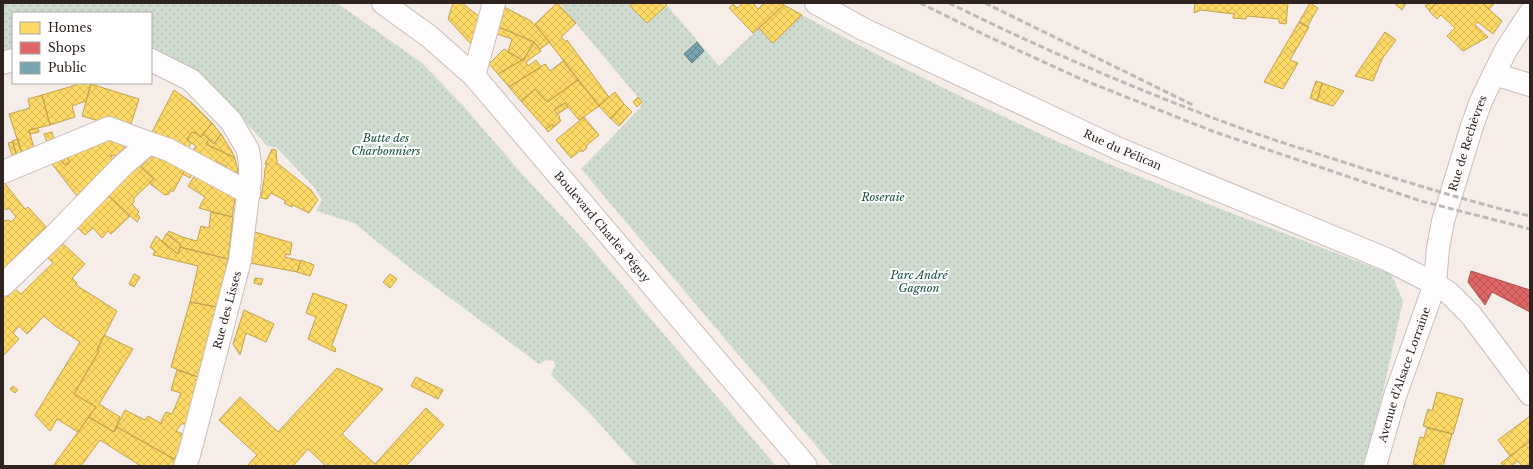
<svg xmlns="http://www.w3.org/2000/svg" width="1533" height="469" font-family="'Libre Baskerville',serif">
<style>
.green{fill:url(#green-dots)}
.homes{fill:url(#homes-cross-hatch);stroke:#c0a250}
.shops{fill:url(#shops-cross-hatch);stroke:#ab5250}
.public{fill:url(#public-cross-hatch);stroke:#607e84}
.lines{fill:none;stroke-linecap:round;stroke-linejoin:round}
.minor-casing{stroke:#c7beba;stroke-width:24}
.major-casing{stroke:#c7beba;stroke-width:24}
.minor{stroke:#fefcfc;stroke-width:22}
.major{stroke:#fefcfc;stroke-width:22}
.rail{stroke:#bcb9b8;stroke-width:3;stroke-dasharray:6 3;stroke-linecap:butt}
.labels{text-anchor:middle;stroke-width:4;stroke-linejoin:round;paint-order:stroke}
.park-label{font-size:11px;font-style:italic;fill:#124d35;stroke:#fff}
.street-label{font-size:11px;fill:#2e231e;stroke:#fff}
</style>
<defs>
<pattern id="green-dots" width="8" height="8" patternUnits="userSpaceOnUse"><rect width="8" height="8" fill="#d0dbd0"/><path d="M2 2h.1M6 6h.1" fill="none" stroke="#b3bcb2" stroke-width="1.8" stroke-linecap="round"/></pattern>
<pattern id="homes-cross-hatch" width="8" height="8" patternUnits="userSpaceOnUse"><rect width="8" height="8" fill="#ffd966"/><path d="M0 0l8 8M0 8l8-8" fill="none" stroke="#dbba58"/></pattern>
<pattern id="shops-cross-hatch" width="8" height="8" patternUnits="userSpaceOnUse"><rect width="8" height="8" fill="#e06666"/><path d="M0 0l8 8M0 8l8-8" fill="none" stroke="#b65453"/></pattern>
<pattern id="public-cross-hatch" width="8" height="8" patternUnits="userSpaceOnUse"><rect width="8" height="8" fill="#76a5af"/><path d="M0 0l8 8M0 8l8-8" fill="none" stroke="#61868e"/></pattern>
</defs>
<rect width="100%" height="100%" fill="#f6ece8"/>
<path class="green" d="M3 3H337L422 63 466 109 523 175 583 239 776 466H637L589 412 551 375 555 366 554 361C547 359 544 361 539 364L410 268 354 223 316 211 322 200 314 187 276 147 267 146C256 133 245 122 233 110 226 103 221 94 214 87 196 69 173 57 151 48V13H13V56L3 59Z
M559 3H665L719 66 759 28 773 43 802 15C893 64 986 110 1081 152 1182 196 1287 234 1391 274L1403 301 1370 450 1365 466H833L581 169 640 108 642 102Z"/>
<path class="homes" d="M453 3H462L481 18 476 39 471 44 448 19Z
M557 3 576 23 561 37 566 42 567 40 609 97 599 106 535 24Z
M634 3H665L667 5 647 23 630 6Z
M743 3H753L758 9 764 3H780L784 5 753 33 729 8 733 4 737 8Z
M1195 3H1288L1286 24 1279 23V19L1247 16 1246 19 1233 18 1234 14 1201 10 1194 13Z
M1310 3 1318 8 1307 27 1299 22Z
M1394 3H1406L1402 10Z
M1429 3H1436L1429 10 1425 6Z
M1436 3H1482L1502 21 1493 34 1478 22 1475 25 1488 37 1463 51 1447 36 1455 28 1441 15 1437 19 1429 11Z
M1482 3H1495L1489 9Z
M784 5 802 15 773 43 759 28Z
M504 7 531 21 550 42 540 49 534 42 499 27Z
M1299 22 1309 27 1290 60 1298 63 1283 89 1264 82Z
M499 27 534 42 524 59 522 60 508 52 512 39 497 34Z
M1385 32 1396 40 1382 59 1373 81 1355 76Z
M534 42 541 51 526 62 528 66 536 60 541 67 509 87 498 74 524 59Z
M504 49 522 60 498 74 489 64Z
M563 61 578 80 547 102 535 89 521 101 509 87 545 64 550 71Z
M578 80 599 106 579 120 565 103 554 110 560 117 559 118 561 121 554 127 552 124 546 129 521 101 535 89 547 102Z
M1316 81 1322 83 1317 101 1310 98Z
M75 83H91L86 101 72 106 75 117 50 125 42 95 76 85Z
M1322 83 1344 91 1333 106 1317 101Z
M91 84 139 99 129 130 82 116Z
M174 90 192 103 212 123 201 137 194 132 191 133 187 140 191 143 186 152 150 136Z
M615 92 624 104 611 119 599 106Z
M42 95 50 125 29 130 34 148 22 154 9 114 30 108 28 99Z
M638 97 642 102 637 107 633 102Z
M565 103 568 107 558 114 554 110Z
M624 104 632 112 619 126 611 119Z
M584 117 599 135 586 146 587 148 582 152 581 150 571 158 556 140Z
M212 123 221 134 214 144 203 134Z
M552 124 554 127 548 132 546 129Z
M38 128 39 132 30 134 29 130Z
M52 132 54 140 47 142 44 134Z
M194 132 201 137 203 134 209 139 206 144 235 158 238 172 237 180 226 174V166L215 161 212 166 191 154 196 146 187 140 191 133Z
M221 134 231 150 235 158 206 144 209 139 214 144Z
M111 138 127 146 128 154 124 158 110 155 118 164 80 200 49 160 58 156 65 165 70 162 64 154Z
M18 139 22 154 17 156 12 141Z
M13 142 17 156 13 158 8 143Z
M272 149 276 150 277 163 311 190 318 200 309 213 293 205 292 207 284 203 286 201 271 193 267 199 261 198 265 173 264 172 267 164H265Z
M64 154 70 162 65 165 58 156Z
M150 157H162L185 170 173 192 171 190 169 194 165 195 149 183 154 179 141 167Z
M138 165 154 179 134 198V202L132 204 139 212 137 214 140 217 137 222 109 196Z
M185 170 192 174 190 178 183 174Z
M195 175 235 198 232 217 199 208 205 197 188 186Z
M3 181 25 209 28 207 48 229 3 269V221L9 220 11 222 16 217 9 208 6 210 3 206Z
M109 196 130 216 111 234 108 231 102 238 93 228 85 235 77 227Z
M211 212 233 217 228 259 180 247 181 245 167 234 169 231 182 237 197 241 201 226 209 228Z
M255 232 292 243 290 255 286 254 285 257 301 261 297 272 250 263Z
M166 234 181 245 178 254 162 242Z
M156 236 178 254 180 247 228 259 217 307 190 302 198 266 153 255 155 251 150 247Z
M61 242 85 264 72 278 77 283 76 285 117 311 97 350 99 351 74 394 96 407 78 432 57 419 50 431 35 415 80 342 54 325 44 316 27 334 19 326 13 333 19 339 3 356V296L13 287 21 294 53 263 46 256Z
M301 260 314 265 310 276 297 272Z
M134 274 140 277 134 287 129 284Z
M390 274 397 279 390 288 383 282Z
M255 278 263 279 261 285 254 283Z
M313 293 347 305 332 345 336 349 335 352 308 339 316 317 306 313Z
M190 302 217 307 198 377 171 367Z
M244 310 274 324 266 342 246 333 240 355 233 344Z
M104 335 133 349 99 404 120 417 114 432 89 417 96 407 74 394 99 351 97 350Z
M337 368 383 389 342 434 375 464 426 408 444 425 406 466H326L308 449 293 466H247L257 455 219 420 240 397 278 432Z
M177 370 198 377 188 424H181L176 431 185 435 178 461 117 427 114 432 125 410 145 420 148 416 162 424 161 421 166 412 172 414 181 393 171 390Z
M416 377 443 390 438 399 411 386Z
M13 386 18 390 15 393 10 389Z
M1437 392 1463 399 1453 434 1423 426 1428 409 1432 411Z
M1530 416V441L1510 456 1498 440Z
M89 417 114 432 117 427 177 461 175 466H141L100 440 81 466H53Z
M1427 428 1452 434 1443 466H1421L1413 464 1420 437 1424 438Z
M1530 441V466H1522L1518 461 1511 466H1503L1501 463Z"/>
<path class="shops" d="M1471 271 1530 290V312L1492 292 1485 305 1468 282Z"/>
<path class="public" d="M697 42 704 51 692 63 684 54Z"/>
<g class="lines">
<defs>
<g id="minor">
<path id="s1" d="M816 3 863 29 1119 149 1386 259 1435 284 1449 293 1471 315 1530 394"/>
<path d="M151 60 191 80 231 121 248 150 250 164V179L240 260 189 455 185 466"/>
<path d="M3 63 13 60"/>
<path d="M1494 74 1530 85"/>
<path d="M474 76 494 3"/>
<path d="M3 172 109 128 149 143"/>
<path d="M3 285 55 235 122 166 149 143 169 150 249 193"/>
<path id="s2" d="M1375 466 1395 396 1435 284 1438 248 1443 221 1472 126 1481 101 1494 74 1506 50 1530 13"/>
</g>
<g id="major">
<path id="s3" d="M383 3 430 37 474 76 806 466"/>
</g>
</defs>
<use href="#minor" class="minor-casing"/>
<use href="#major" class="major-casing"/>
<use href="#minor" class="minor"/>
<use href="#major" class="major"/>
<path class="rail" d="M920 3 985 35 1081 79 1212 131 1421 201 1530 229
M949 3C1042 49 1137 90 1235 126 1278 142 1322 155 1365 169 1420 186 1474 203 1530 216
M985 3 1195 106"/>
</g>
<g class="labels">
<g class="park-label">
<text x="386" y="142">Butte des<tspan x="386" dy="13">Charbonniers</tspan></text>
<text x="883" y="201">Roseraie</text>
<text x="919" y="279">Parc André<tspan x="919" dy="13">Gagnon</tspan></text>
</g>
<g class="street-label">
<text dy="4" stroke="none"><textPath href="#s2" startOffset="337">Rue de Rechèvres</textPath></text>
<text dy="4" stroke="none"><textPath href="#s1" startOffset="340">Rue du Pélican</textPath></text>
<text dy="4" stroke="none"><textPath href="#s3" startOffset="315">Boulevard Charles Péguy</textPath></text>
<text transform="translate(227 310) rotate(-75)" y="4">Rue des Lisses</text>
<text dy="4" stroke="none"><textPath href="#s2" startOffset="96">Avenue d'Alsace Lorraine</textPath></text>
</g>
</g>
<rect width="1533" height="469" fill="none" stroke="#2e231e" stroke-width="8"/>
<rect x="12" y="12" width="140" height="72" fill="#ffffff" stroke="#aba7a5"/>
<rect x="20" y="22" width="20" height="12" fill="#ffd966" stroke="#aba7a5"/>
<text x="48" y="32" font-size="12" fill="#2e231e">Homes</text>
<rect x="20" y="42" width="20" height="12" fill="#e06666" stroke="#aba7a5"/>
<text x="48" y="52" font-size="12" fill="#2e231e">Shops</text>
<rect x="20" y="62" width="20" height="12" fill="#76a5af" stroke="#aba7a5"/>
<text x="48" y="72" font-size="12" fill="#2e231e">Public</text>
</svg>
